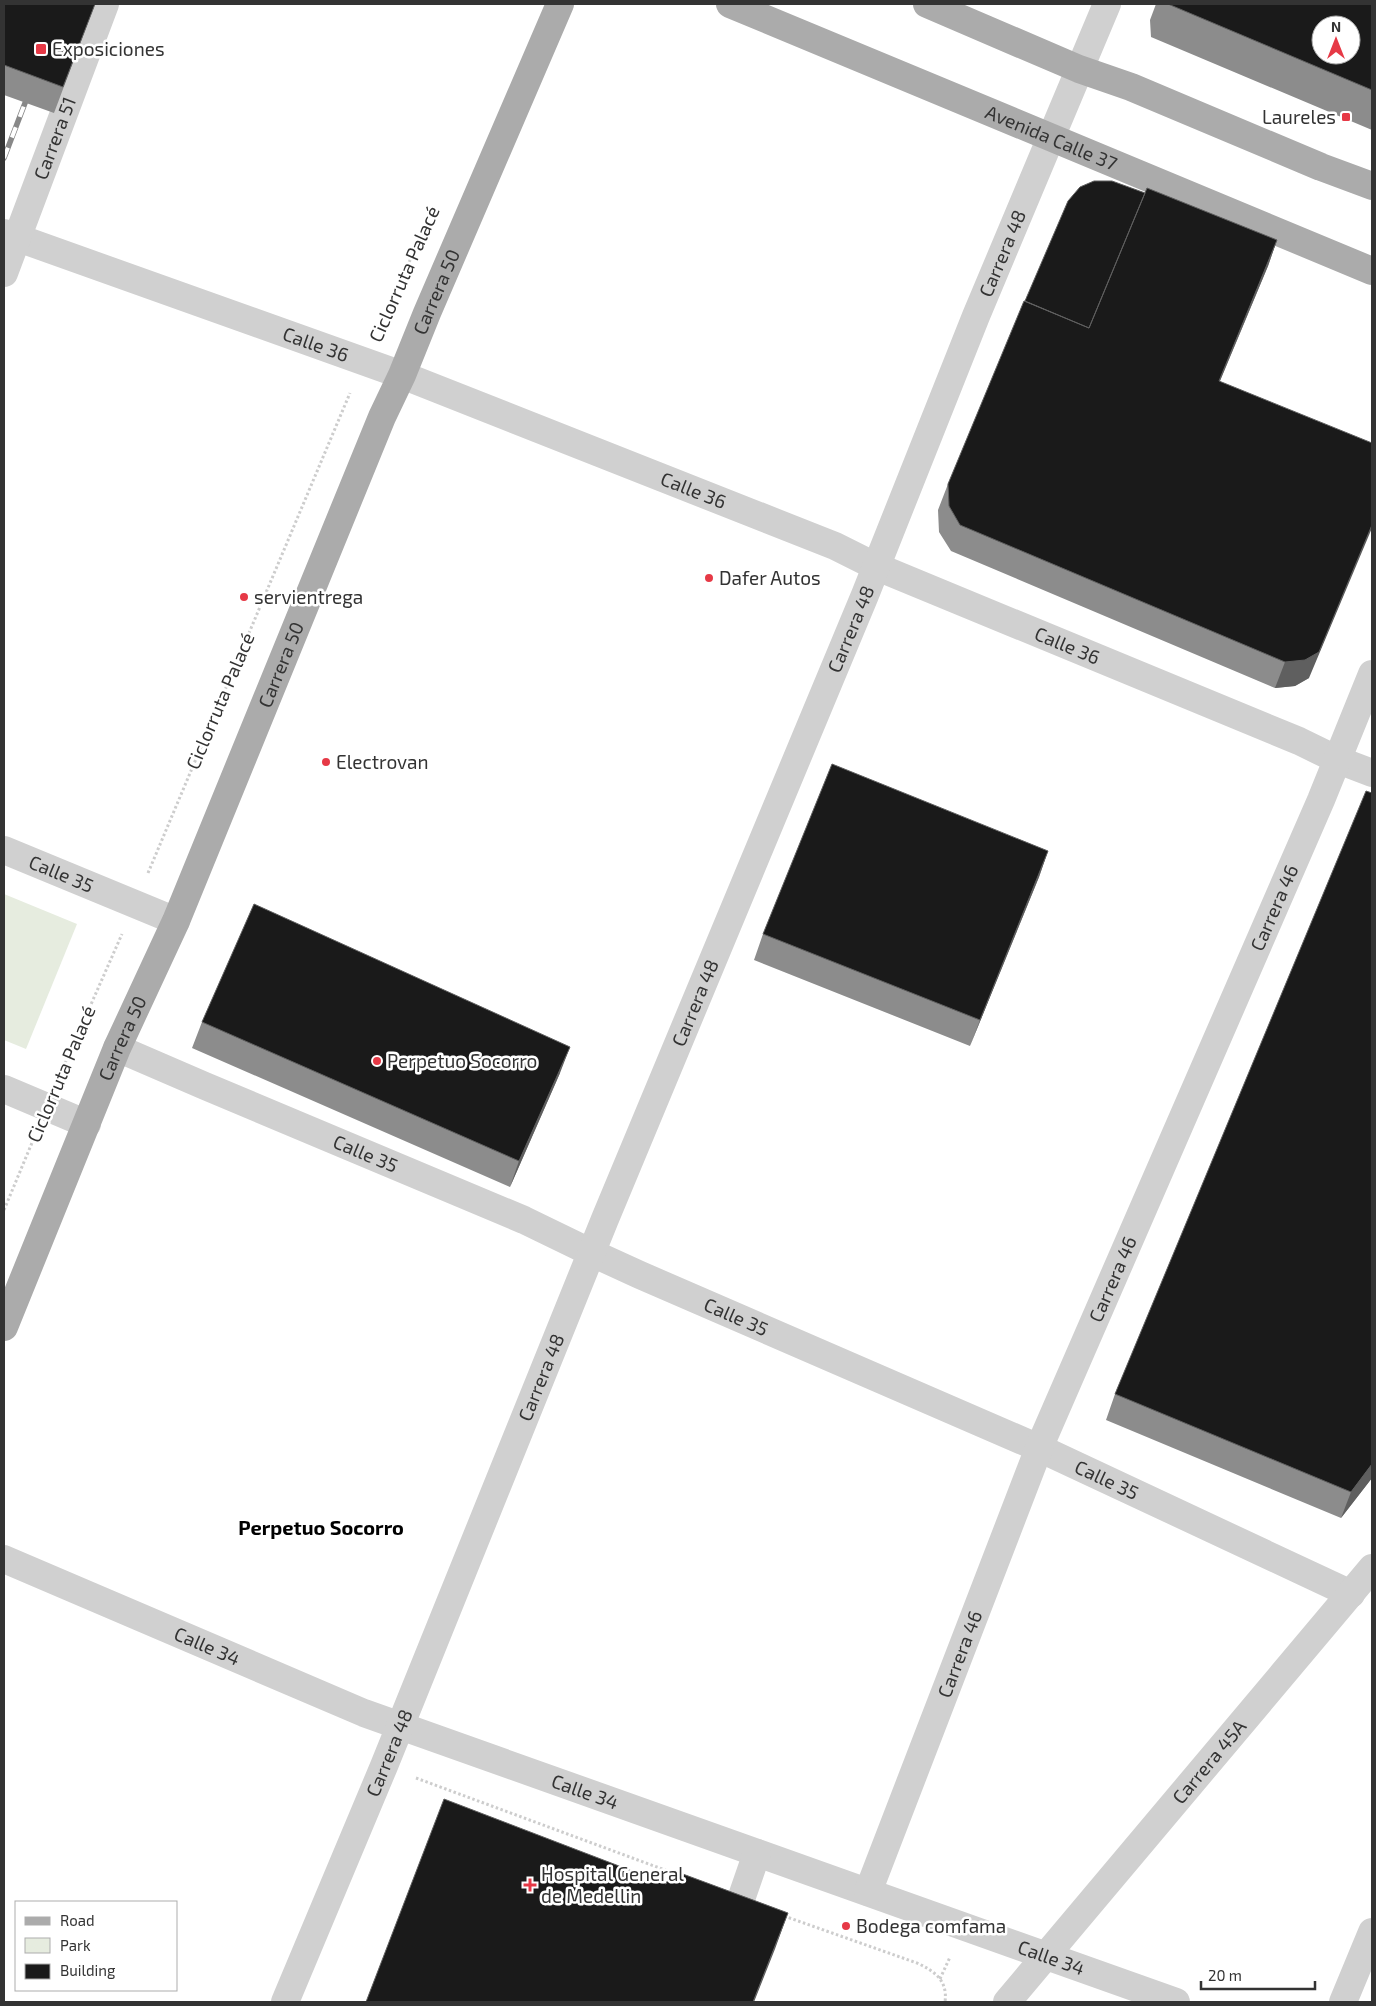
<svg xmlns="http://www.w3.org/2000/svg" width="1376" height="2006" font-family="'Exo 2',sans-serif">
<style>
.green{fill:#e6ecdf}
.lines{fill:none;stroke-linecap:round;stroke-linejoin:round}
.path{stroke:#cdcdcd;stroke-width:3;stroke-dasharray:2.5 2.5;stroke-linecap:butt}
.minor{stroke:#d0d0d0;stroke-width:28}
.major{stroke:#ababab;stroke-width:28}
.rail-casing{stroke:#888;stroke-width:5.5}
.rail{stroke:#fff;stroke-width:4;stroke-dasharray:11;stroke-linecap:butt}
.wall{fill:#8c8c8c}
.shaded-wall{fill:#5f5f5f}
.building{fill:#1a1a1a;stroke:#5f5f5f;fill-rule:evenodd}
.poi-dot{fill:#e63946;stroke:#fff;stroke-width:2}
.labels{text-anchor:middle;stroke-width:5;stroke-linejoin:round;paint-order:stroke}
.poi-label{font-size:19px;fill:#333;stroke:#fff;text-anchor:start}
.street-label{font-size:19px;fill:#333;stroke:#fff}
.neighbourhood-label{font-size:20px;font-weight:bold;fill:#000;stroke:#fff}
</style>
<rect width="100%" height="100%" fill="#fff"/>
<path class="green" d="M4 894 77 924 26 1049 4 1040Z"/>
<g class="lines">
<path class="path" d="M378 330 417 245
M148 873 350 393
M59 1077 122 934
M4 1210 34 1138
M416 1778 673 1873
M784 1916 917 1963C934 1971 948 1980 945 2002
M940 1979 950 1957"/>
<g class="minor">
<path id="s1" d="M4 233 402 375 835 546 875 566 1299 741 1338 760 1372 773"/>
<path id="s2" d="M4 273 105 4"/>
<path id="s3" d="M4 850 176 921"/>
<path id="s4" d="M117 1048 205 1086 524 1220 592 1253 640 1275 1039 1448 1351 1594"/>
<path d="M4 1089 87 1124"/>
<path id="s5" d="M4 1559 364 1713 1176 2002"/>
<path id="s6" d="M868 1892 1039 1448 1321 800 1372 674"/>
<path d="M730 1931 757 1853"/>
<path id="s7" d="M285 2002 384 1766 605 1219 865 595 976 316 1107 4"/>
<path id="s8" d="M1007 2002 1372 1568"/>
<path d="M1343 2002 1372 1932"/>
</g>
<g class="major">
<path id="s9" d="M730 4 1372 271"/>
<path d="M927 4 1079 69 1131 87 1321 167 1372 186"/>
<path id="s10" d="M4 1327 117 1048 176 921 382 417 402 375 427 313 560 4"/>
</g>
<defs>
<path id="rail" d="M4 158 30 90"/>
</defs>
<use href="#rail" class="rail-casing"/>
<use href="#rail" class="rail"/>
</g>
<path class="wall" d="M4 4H95L54 113 4 95Z
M1156 4H1372V130L1151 37 1150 20Z
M1145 193 1277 240 1268 266 1220 381 1309 678 1295 686 1275 688 951 551 939 532 938 510 948 484Z
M1372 793V1478L1341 1518 1106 1420 1115 1394Z
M1048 851 1039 877 970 1046 754 960 763 934Z
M202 1022 560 1073 510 1187 192 1048Z"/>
<path class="shaded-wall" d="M1277 240 1268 266 1209 407 1219 381Z
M1372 525V528L1309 678 1295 686 1275 688 1285 662Z
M1048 851 1039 877 970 1046 980 1020Z
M570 1047 560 1073 510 1187 519 1161Z
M1372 1464V1478L1341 1518 1351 1492Z
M788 1913 775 1949 754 2002H753Z"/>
<path class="building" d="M4 4H95L63 87 4 65Z
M1168 4H1372V90ZM1321 25H1351V55H1321Z
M1094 181H1112L1145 193 1089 328 1025 301 1068 201 1080 187Z
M1147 188 1277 240 1219 381 1372 443V525L1319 652 1305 660 1285 662 960 525 949 506 948 484 1024 301 1089 328Z
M832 764 1048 851 980 1020 763 934Z
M1366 791 1372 793V1464L1351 1492 1115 1394Z
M254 904 570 1047 519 1161 202 1022Z
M444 1799 666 1884 672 1870 788 1913 753 2002H366Z"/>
<g class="poi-dot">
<rect x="35" y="43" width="12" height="12" rx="2.5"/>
<rect x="1341" y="112" width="10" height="10" rx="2.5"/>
<circle cx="709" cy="578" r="5"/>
<circle cx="244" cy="597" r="5"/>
<circle cx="326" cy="762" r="5"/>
<circle cx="377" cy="1061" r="5"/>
<path d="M527.5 1877.5h5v5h5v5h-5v5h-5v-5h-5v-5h5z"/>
<circle cx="846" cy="1926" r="5"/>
</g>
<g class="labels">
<g class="poi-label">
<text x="52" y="56">Exposiciones</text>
<text x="1336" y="124" text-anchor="end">Laureles</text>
<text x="719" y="585">Dafer Autos</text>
<text x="254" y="604">servientrega</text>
<text x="336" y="769">Electrovan</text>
<text x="387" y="1068">Perpetuo Socorro</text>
<text x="541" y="1881">Hospital General<tspan x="541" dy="22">de Medellin</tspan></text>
<text x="856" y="1933">Bodega comfama</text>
</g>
<g class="street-label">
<text dy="7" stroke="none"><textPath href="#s9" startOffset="348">Avenida Calle 37</textPath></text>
<text dy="7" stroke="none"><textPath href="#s2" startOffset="144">Carrera 51</textPath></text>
<text dy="7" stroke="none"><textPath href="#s7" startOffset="1890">Carrera 48</textPath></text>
<text transform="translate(404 274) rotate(-66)" y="7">Ciclorruta Palacé</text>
<text dy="7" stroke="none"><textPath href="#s10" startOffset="1122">Carrera 50</textPath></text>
<text dy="7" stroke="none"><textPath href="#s1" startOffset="331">Calle 36</textPath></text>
<text dy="7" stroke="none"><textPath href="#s1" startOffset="736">Calle 36</textPath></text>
<text dy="7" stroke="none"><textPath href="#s7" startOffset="1485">Carrera 48</textPath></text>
<text dy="7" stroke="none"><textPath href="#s1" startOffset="1141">Calle 36</textPath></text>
<text dy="7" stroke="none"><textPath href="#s10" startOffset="718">Carrera 50</textPath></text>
<text transform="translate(220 701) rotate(-67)" y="7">Ciclorruta Palacé</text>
<text dy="7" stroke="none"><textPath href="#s3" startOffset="62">Calle 35</textPath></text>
<text dy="7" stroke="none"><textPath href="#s6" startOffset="1065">Carrera 46</textPath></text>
<text dy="7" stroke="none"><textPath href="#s7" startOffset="1080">Carrera 48</textPath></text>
<text dy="7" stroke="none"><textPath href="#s10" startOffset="312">Carrera 50</textPath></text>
<text transform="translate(61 1074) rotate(-67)" y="7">Ciclorruta Palacé</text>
<text dy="7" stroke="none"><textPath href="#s4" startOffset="270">Calle 35</textPath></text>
<text dy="7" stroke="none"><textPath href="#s6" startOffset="660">Carrera 46</textPath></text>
<text dy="7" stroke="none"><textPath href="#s4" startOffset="675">Calle 35</textPath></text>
<text dy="7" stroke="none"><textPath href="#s7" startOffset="675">Carrera 48</textPath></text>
<text dy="7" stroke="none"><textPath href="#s4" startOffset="1080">Calle 35</textPath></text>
<text dy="7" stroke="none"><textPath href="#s5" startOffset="221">Calle 34</textPath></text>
<text dy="7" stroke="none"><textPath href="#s6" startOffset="255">Carrera 46</textPath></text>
<text dy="7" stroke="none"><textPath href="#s7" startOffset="270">Carrera 48</textPath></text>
<text dy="7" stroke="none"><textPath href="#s8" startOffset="314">Carrera 45A</textPath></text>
<text dy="7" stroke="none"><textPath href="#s5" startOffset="626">Calle 34</textPath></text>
<text dy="7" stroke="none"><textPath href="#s5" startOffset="1121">Calle 34</textPath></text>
</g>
<g class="neighbourhood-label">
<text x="321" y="1535">Perpetuo Socorro</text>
</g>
</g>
<rect width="1376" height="2006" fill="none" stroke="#333333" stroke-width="10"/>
<rect x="15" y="1901" width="162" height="90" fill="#ffffff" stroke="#adadad"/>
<rect x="25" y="1917" width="25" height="8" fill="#ababab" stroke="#adadad"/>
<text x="60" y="1926" font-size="15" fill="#333333">Road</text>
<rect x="25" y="1938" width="25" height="15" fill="#e6ecdf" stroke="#adadad"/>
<text x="60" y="1951" font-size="15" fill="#333333">Park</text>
<rect x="25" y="1964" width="25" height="15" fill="#1a1a1a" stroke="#adadad"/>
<text x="60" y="1976" font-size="15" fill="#333333">Building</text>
<g transform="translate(1336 40)"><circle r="24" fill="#ffffff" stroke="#adadad"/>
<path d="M0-4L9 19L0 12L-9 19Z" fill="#e63946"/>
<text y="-8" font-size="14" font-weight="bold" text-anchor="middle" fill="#333333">N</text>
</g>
<path d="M1201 1981v8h114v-8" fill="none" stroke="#333333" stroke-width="2.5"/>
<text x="1208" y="1981" font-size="15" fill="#333333" stroke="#ffffff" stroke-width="4" paint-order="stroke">20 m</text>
</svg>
